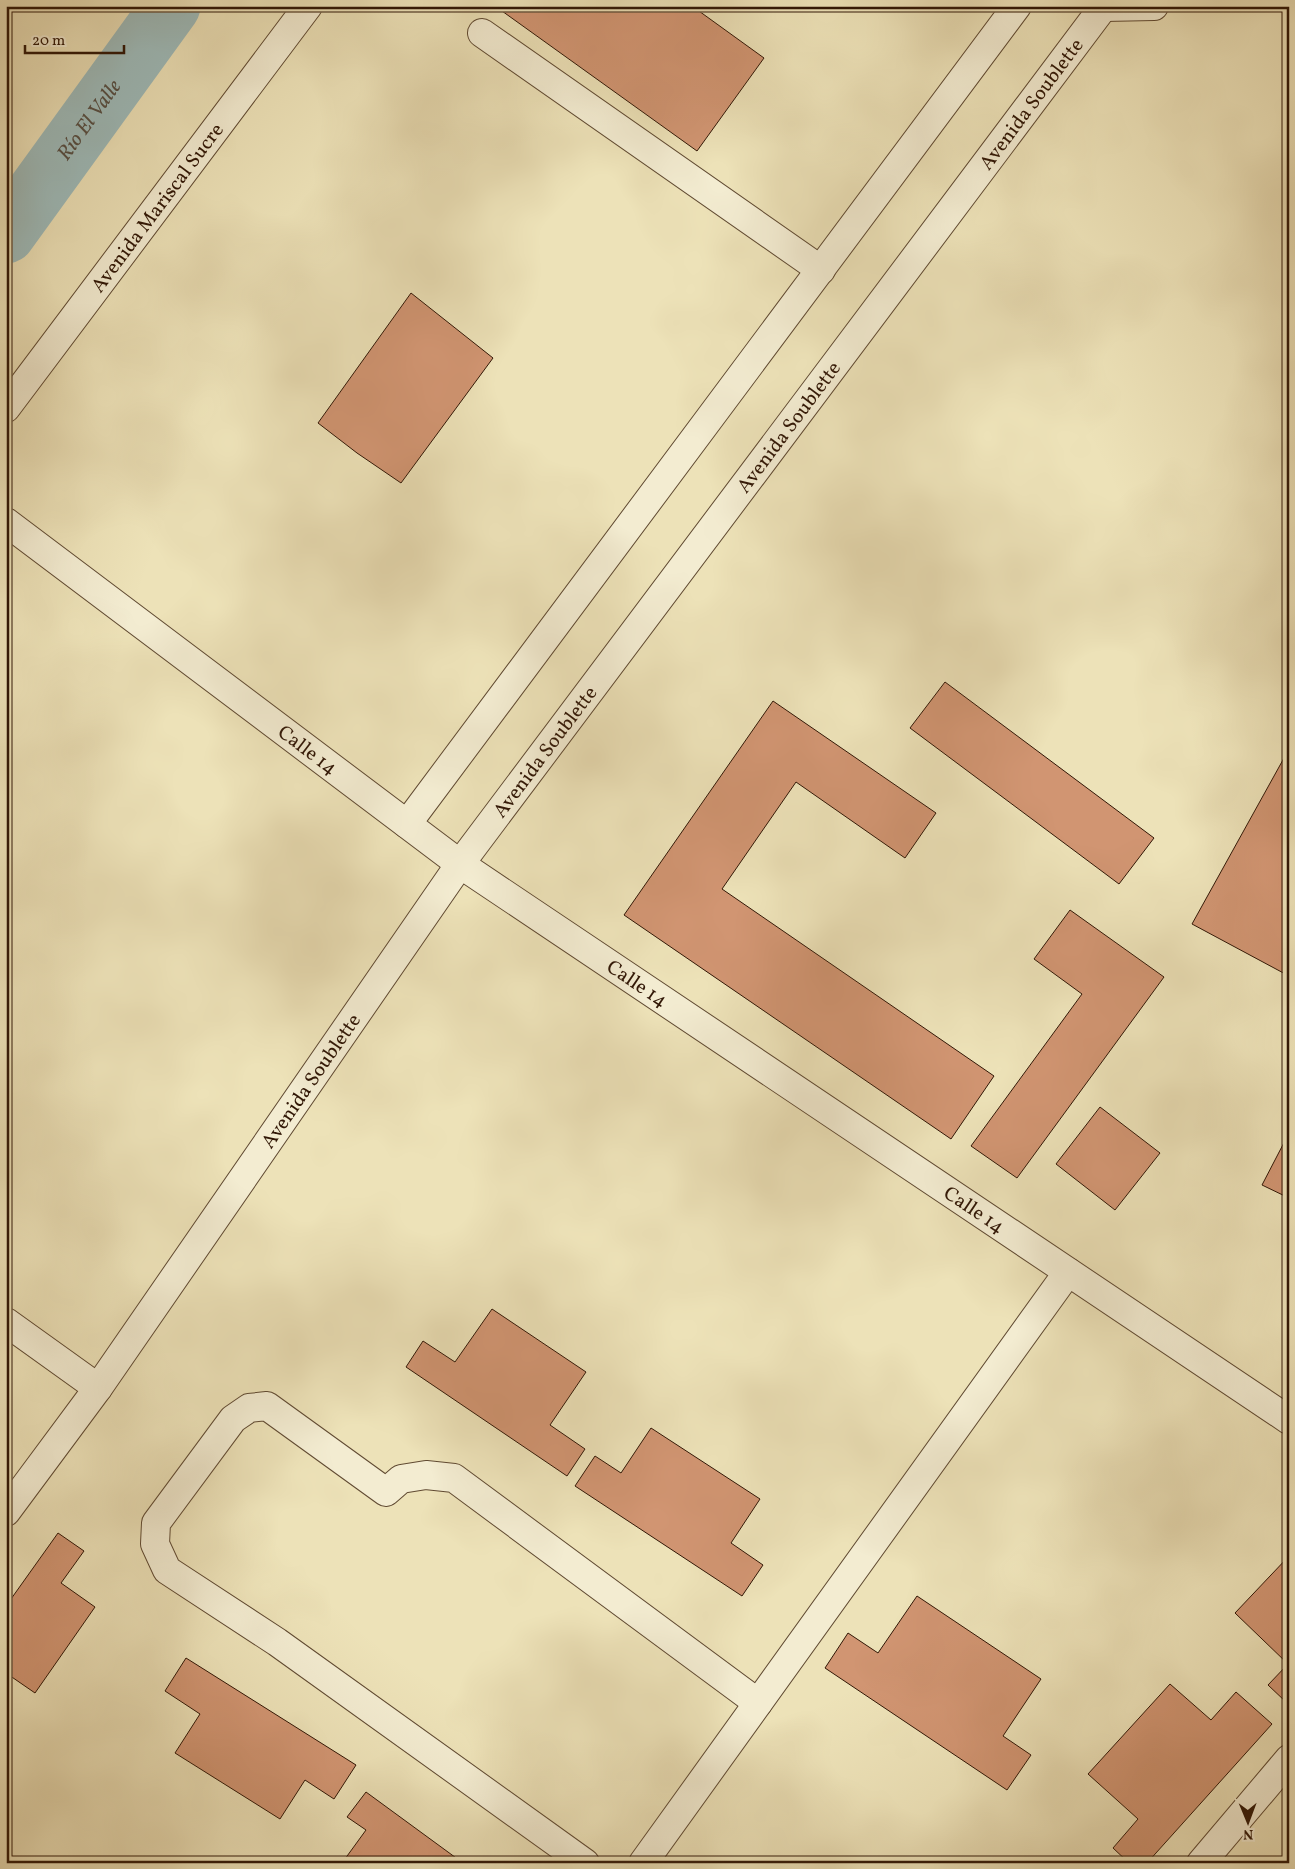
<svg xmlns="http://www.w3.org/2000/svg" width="1295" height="1869" font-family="Vollkorn,serif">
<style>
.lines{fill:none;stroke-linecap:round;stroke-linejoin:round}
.river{stroke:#9ebbba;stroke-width:59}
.building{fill:#d19572;stroke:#311706}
.minor-casing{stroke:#604a32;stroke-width:30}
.minor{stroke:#f3ecd1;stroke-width:28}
.labels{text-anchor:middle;stroke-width:4.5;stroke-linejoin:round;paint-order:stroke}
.street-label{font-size:20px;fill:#311706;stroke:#f3ecd1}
.water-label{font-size:21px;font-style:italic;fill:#575045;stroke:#f3ecd1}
</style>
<rect width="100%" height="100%" fill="#ede2b8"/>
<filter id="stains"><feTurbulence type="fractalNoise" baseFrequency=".004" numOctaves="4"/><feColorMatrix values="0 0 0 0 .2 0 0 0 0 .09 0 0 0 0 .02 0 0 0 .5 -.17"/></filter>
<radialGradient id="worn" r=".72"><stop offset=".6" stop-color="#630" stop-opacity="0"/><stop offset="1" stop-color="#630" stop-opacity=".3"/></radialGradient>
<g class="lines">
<path class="river" id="s1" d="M6 234 171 6"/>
</g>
<path class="building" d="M495 6H692L764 58 697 151Z
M411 293 493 358 401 483 357 453 318 423Z
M945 682 1154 838 1119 884 910 728Z
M773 701 936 813 905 858 796 782 722 889 994 1076 951 1139 624 915Z
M1289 749V976L1192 924Z
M1070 910 1164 977 1017 1178 971 1146 1082 994 1034 959Z
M1100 1107 1160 1153 1115 1210 1056 1164Z
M1289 1133V1198L1262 1185Z
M492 1309 586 1372 550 1425 585 1449 567 1476 406 1367 423 1341 455 1362Z
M651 1428 760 1499 731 1543 763 1565 742 1596 575 1486 595 1456 621 1473Z
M58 1533 84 1551 61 1583 95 1607 35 1693 6 1673V1606Z
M1289 1556V1699L1286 1702 1268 1685 1288 1664 1235 1613Z
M917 1596 1041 1679 1003 1736 1031 1755 1007 1790 825 1668 848 1633 878 1653Z
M186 1658 356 1765 334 1799 305 1780 280 1819 175 1753 200 1714 165 1691Z
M1170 1684 1211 1720 1236 1692 1272 1724 1147 1863H1129L1113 1848 1138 1819 1088 1774Z
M366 1792 463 1863H342L366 1830 347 1817Z"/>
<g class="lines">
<defs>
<g id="minor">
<path d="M1104 7 1154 6"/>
<path d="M482 33 821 270"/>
<path id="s2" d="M6 408 308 6"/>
<path id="s3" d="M6 522 460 864 1289 1420"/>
<path d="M407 824 1017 6"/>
<path d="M6 1322 98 1388"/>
<path id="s4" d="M6 1512 98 1388 460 864 1104 6"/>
<path d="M585 1863 277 1642 167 1570 155 1544 156 1523 233 1419 249 1408 267 1406 386 1492 401 1479 426 1475 454 1478 758 1703"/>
<path d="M643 1863 1068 1272"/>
<path d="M1201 1863 1289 1759"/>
</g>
</defs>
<use href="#minor" class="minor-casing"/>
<use href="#minor" class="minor"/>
</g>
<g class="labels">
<g class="street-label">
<text dy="7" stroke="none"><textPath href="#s4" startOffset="1742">Avenida Soublette</textPath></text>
<text dy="7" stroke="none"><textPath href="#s2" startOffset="251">Avenida Mariscal Sucre</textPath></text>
<text dy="7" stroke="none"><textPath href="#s4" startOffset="1338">Avenida Soublette</textPath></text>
<text dy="7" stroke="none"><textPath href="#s3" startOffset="378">Calle 14</textPath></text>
<text dy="7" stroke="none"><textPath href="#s4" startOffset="932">Avenida Soublette</textPath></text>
<text dy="7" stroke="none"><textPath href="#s3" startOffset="782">Calle 14</textPath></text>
<text dy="7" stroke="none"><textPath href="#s4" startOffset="528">Avenida Soublette</textPath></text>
<text dy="7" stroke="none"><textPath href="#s3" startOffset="1188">Calle 14</textPath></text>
</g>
<g class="water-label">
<text dy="7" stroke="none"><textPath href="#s1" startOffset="141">Río El Valle</textPath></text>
</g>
</g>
<rect width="1295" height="1869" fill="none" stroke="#ede2b8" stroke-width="25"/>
<rect x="8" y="8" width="1280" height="1854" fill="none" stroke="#311706" stroke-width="2.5"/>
<rect x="12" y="12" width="1270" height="1844" fill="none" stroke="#311706"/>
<g transform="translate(1248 1822) rotate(179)" stroke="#f3ecd1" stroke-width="4" paint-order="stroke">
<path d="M0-4L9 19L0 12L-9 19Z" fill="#311706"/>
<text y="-8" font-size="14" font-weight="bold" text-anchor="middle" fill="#311706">N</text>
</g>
<path d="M25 45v8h99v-8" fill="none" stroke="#311706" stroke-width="2.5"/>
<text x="32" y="45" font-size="15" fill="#311706" stroke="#f3ecd1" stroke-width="4" paint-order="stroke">20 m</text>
<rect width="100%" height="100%" filter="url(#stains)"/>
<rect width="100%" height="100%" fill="url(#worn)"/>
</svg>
